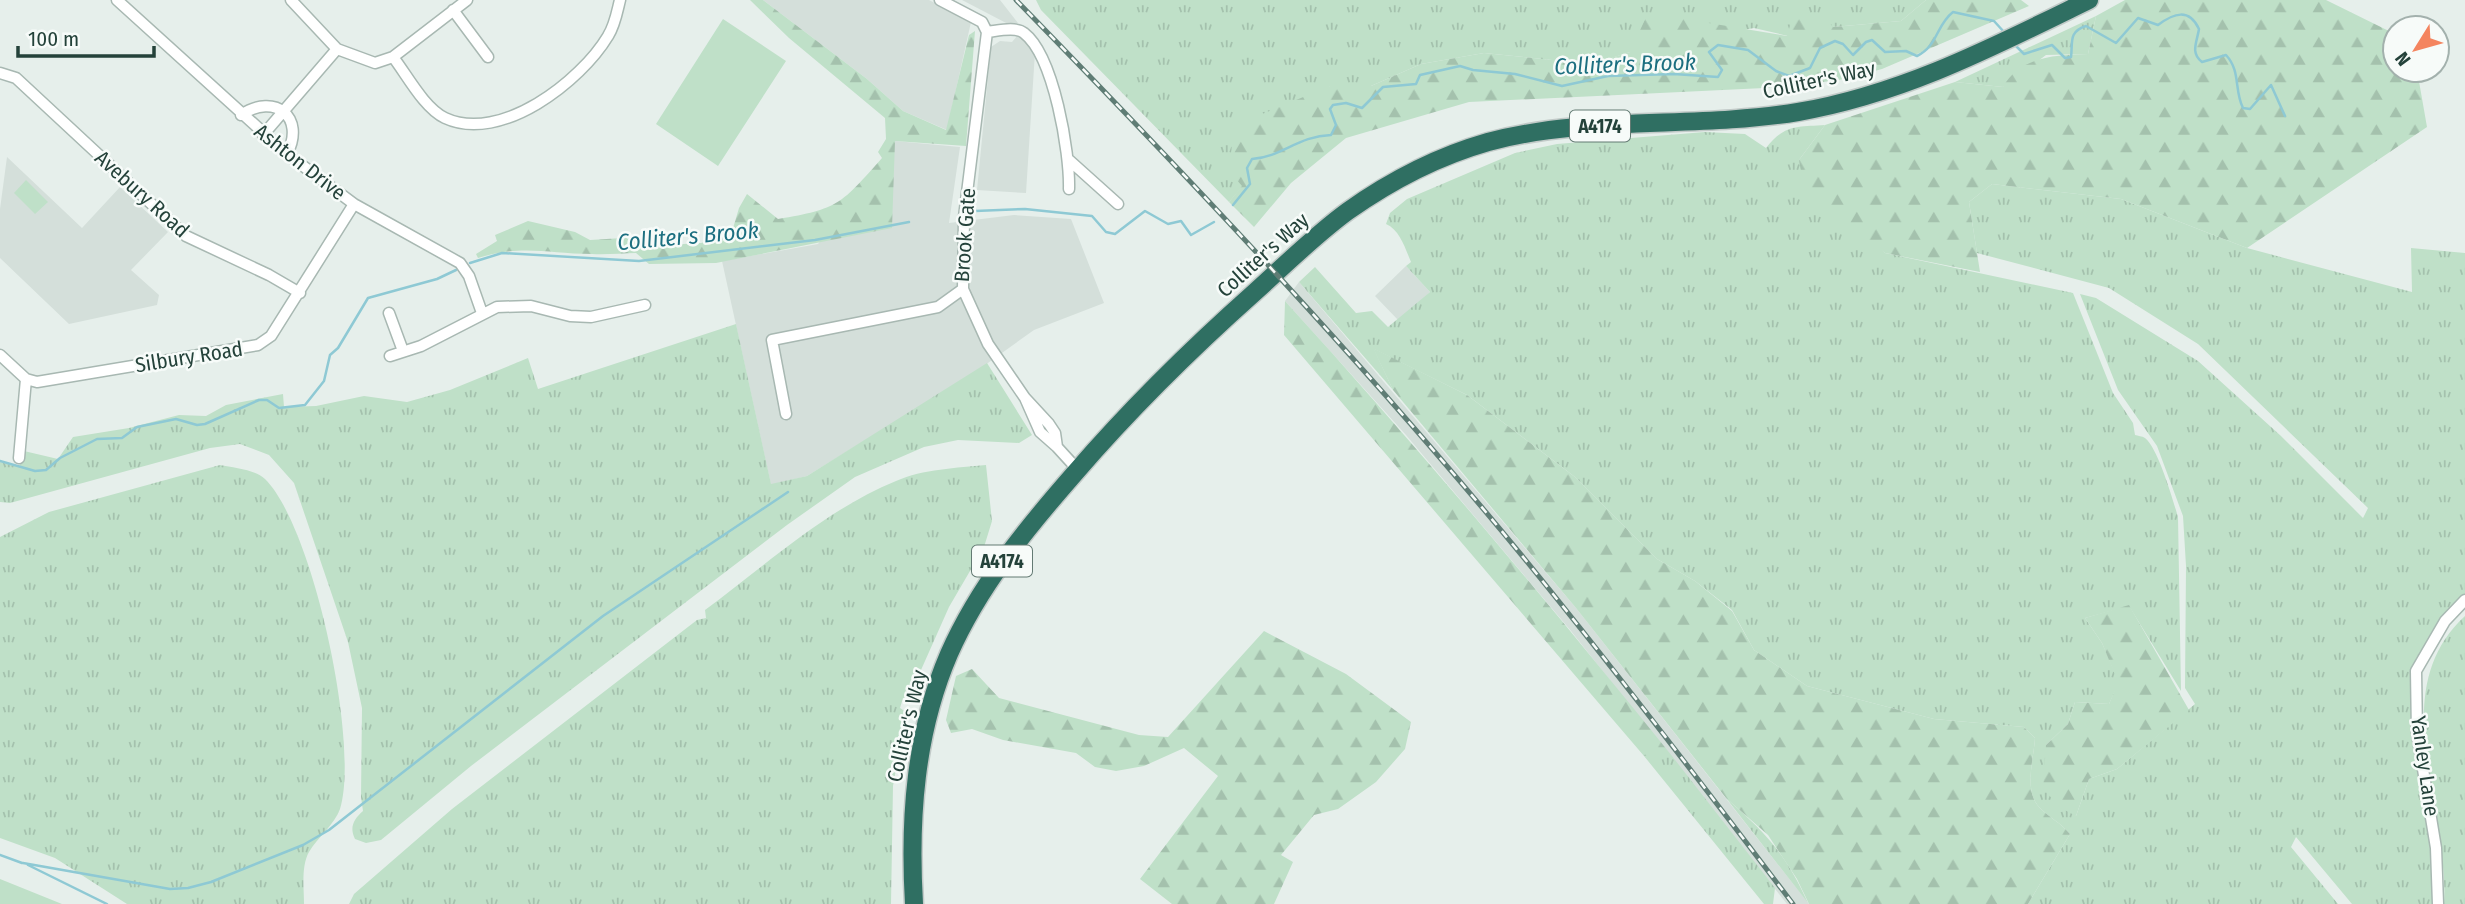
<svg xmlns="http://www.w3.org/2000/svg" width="2465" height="904" font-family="'Fira Sans Condensed',sans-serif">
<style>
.built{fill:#d4dfda}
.grass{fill:url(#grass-tufts)}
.forest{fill:url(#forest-firs)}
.pitch{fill:#bfe0c8}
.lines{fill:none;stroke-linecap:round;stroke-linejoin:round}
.stream{stroke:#8ec9d4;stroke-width:2.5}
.street-casing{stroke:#a8b8b2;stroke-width:13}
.highway-casing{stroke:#c2cac8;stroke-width:21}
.street{stroke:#fff;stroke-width:10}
.highway{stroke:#2f6f62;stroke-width:18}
.rail-casing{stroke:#5f7d75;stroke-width:5}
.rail{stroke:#f7fbf9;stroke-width:2.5;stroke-dasharray:8;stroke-linecap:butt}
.labels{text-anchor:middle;stroke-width:5;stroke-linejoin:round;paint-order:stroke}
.shield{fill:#f7fbf9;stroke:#637a73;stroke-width:2}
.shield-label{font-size:19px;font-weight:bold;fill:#24423a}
.street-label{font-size:21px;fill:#24423a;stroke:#f7fbf9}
.water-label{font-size:23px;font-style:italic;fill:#1c6f80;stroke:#f7fbf9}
</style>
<defs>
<pattern id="grass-tufts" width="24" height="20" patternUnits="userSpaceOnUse" patternTransform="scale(1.75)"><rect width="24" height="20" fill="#bfe0c8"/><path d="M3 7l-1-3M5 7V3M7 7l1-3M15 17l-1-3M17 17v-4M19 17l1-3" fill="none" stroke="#a4c1ad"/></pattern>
<pattern id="forest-firs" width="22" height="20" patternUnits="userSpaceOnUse" patternTransform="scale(1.75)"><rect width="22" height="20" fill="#bfe0c8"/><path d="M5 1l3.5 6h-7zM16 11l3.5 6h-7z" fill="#a4c1ad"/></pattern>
</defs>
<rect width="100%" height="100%" fill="#e6efeb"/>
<path class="built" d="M763 0H929L971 22 947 130 903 111 867 79Z
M962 0H1000L1018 23 1010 25Z
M1018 35H1024L1035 52 1026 193 977 190 991 47 1000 41 1012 42Z
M895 141 960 147 949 223 1014 215 1071 219 1104 303 1034 330 971 375 807 476 771 485 722 261 818 244Z
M7 157 82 228 120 187 168 232 131 270 159 295 157 305 69 324 0 258V209Z
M1406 266 1430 292 1399 321 1375 296Z
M1299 282 1576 608 1809 904H1787L1571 631 1406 435 1285 301Z"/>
<path class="grass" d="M1036 0H1926L1901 21 1833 27 1788 36 1754 28 1630 52 1602 61 1552 60 1484 53 1421 64 1371 86H1330L1229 202 1041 10Z
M2096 16 2088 54 2046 55 2003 87 1955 82Z
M1825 125 1799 160 1885 253 2073 293 2113 393 2133 423 2135 435C2138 436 2142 436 2145 438 2158 448 2173 500 2178 517L2181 691 2129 606 2085 618 2102 643 2119 682 2109 704 2075 702 2068 724 2046 745 2076 816 2089 779 2117 769 2195 704 2185 688 2186 566 2183 516 2157 446 2118 390 2080 294 2096 298 2198 361 2281 436 2363 518 2368 508 2198 344 2109 288 1977 253 1969 202 1992 184 2121 199 2247 248 2412 292 2411 248 2465 253V594L2444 615 2413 671 2435 872V904H2352L2296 837 2291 847 2338 904H2028L2070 834C2061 823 2050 818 2040 808 2023 792 2034 758 2035 738L2024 727 1934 719 1807 686 1754 650 1732 610 1695 581 1657 559 1575 477 1467 395 1374 349 1393 390 1299 282 1315 267 1356 313 1372 311 1388 327 1430 292 1406 266 1411 262C1405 248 1400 230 1386 224L1390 213 1407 199 1515 153 1557 144 1705 132 1745 134 1766 148C1785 124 1797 127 1825 125Z
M736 324 771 484 807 476 987 363 1032 435 1019 443 958 440 924 447 855 477 787 525 471 766 381 840 366 843 355 839C349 827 354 819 363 811L361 797 362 708 348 642 294 483 269 455 240 444 210 448 10 503 0 502V462L19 467 24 451 58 459 73 437 129 428 179 415 206 416 226 405 283 394 284 407 316 406 364 396 407 402 450 390 528 358 538 389Z
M220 465C234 468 254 469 265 479 313 526 360 744 340 809 335 824 317 838 309 852 301 866 304 888 304 904H127L55 858 0 838V537L49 512Z
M986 465 992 521 984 547 949 607 917 679 921 682 915 696 903 698 900 708 906 712 893 786 891 904H349L354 894 452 809 697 620 706 618 705 610C766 565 825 510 896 481 923 469 957 468 986 465Z
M2465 616V904H2444C2450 810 2383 691 2465 616Z
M1644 756H1672L1775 888 1773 904H1764Z
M1726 798C1766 833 1786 854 1808 903Z"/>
<path class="forest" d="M750 0H763L867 79 903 111 946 130 969 35 975 31 966 146 895 141 892 228 716 263 649 264 636 253C622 253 607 255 592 254 547 254 524 244 478 258L476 254 497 241 495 235 528 221 575 232 590 240 639 237 649 246 701 243 731 235 739 208 747 194 778 219C839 209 841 204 882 158L878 152 886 139 885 118 789 38Z
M1926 0H2021L2029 6 1882 69 1845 79 1786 87 1469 102 1346 138 1291 183 1254 227 1229 202 1242 186 1230 172 1233 126 1330 86H1371L1421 64 1484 53 1552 60 1601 61 1630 52 1648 13 1787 36 1793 15H1823L1833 27 1901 21Z
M2125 0H2326L2395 34V70H2417L2427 127 2247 248 2121 199 1992 184 1969 202 1980 272 1885 253 1804 188 1799 160 1825 125 1955 82 2003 87C2020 56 2056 55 2088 54L2096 16Z
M1285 301C1419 448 1547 601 1672 756H1644L1284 335Z
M1373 348 1467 395 1575 477 1657 559 1695 581 1732 611 1754 650 1807 686 1934 719 2024 727 2035 738C2034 758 2023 792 2040 808 2050 818 2061 823 2070 834L2028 904H1809L1797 879 1768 835 1726 798 1576 608 1393 390Z
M2129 605 2189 710 2117 769 2089 779 2076 816 2059 807 2043 788 2046 745 2068 724 2075 702 2109 704 2118 682 2102 643 2085 618Z
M1264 631 1346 674 1411 722 1405 749 1376 782 1338 809 1314 815 1281 855 1293 862 1274 904H1172L1140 879 1218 776 1184 748 1144 766 1116 771 1095 767 1076 753 1003 740 972 729 951 733 946 720 956 676 972 669 999 698 1139 735 1168 737Z"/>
<path class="pitch" d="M723 19 786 61 718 166 656 124Z
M26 180 48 202 35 214 14 193Z
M0 879 62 904H0Z"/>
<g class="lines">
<path class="stream" d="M2015 45 2024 54 2052 45 2065 58 2071 57C2073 42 2068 32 2086 26L2116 43 2138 18 2158 25C2174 13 2189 8 2199 29 2197 42 2190 53 2202 62L2226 55C2241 71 2234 91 2243 108L2250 109 2271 85 2285 116
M1233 205 1250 184 1247 168 1252 159C1282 157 1298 136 1331 135L1336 125 1330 109 1333 105 1346 103 1362 108 1383 87 1416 84 1420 75 1460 66 1473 70 1515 74 1562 86 1608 76 1674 74 1718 77 1722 70 1709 52 1718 45 1748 50 1776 71 1789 76 1810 68 1820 48 1835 41 1843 44 1853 55 1866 42 1872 40 1885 52 1906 51 1917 56C1938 46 1936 25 1953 12L1994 21 2004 32
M975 211 1025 209 1092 216 1106 232 1115 234 1145 211 1168 224 1181 221 1191 235 1214 222
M470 263 502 253 639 261 815 240 909 222
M0 461 35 471 46 470 60 458 97 439 122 438 137 427 176 419 197 425 205 424 259 400H267L279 408 305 405 324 381 330 355 338 348 368 298 437 279 456 270
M0 855 22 863
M23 863 170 889 188 888 211 882 303 845 329 830 603 616 788 492
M28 865 107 904"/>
<defs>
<path id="street" d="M117 0 287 154 354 204 460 263 469 276 482 313
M291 0 337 49 375 63 393 57 467 0
M940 0 982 22 987 32 964 217 963 289 988 344 1025 398 1049 424 1055 433 1057 447 1040 432 1025 398
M453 10 488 57
M987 32C997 31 1016 26 1024 33 1054 56 1070 153 1069 189
M393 57C407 75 424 108 445 118 501 144 581 81 608 36 615 25 617 12 620 0
M0 73 16 78 186 236 269 275 300 293
M241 115C275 92 306 117 287 154
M263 135 337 49
M1069 160 1118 204
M389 313 403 351
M0 355 26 379 37 382 258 345 271 336 354 204
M390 356 421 346 497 307 531 306 570 316 591 317 645 305
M786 414 772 340 938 307 963 289
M1057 447 1078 470
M19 458 26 379
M2438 904 2436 848 2417 733 2416 671 2445 621 2465 600"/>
<path id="highway" d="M914 904C909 819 915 733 949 654 979 586 1026 529 1075 473 1131 408 1191 349 1255 292 1285 265 1315 235 1348 211 1389 182 1439 156 1488 142 1588 115 1696 129 1798 112 1903 94 1995 46 2089 0"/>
</defs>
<use href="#street" class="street-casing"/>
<use href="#highway" class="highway-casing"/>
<use href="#street" class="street"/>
<use href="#highway" class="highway"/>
<defs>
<path id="rail" d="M1016 0C1193 182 1368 367 1528 563 1619 675 1706 789 1793 904"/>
</defs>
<use href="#rail" class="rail-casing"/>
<use href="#rail" class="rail"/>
</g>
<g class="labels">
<g class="shield">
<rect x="1570" y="110.5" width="60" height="31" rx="5"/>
<rect x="972" y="545.5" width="60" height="31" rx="5"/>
</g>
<g class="shield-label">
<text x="1600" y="133">A4174</text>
<text x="1002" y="568">A4174</text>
</g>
<g class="street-label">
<text transform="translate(1819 80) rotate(-12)" y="7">Colliter's Way</text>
<text transform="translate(300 162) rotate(38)" y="7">Ashton Drive</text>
<text transform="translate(142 194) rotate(42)" y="7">Avebury Road</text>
<text transform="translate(965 235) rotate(-86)" y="7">Brook Gate</text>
<text transform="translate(1263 255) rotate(-42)" y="7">Colliter's Way</text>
<text transform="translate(189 357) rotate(-9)" y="7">Silbury Road</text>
<text transform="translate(907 726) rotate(-77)" y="7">Colliter's Way</text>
<text transform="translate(2425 766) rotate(82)" y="7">Yanley Lane</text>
</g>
<g class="water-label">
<text transform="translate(1625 64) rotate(-2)" y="8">Colliter's Brook</text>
<text transform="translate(688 236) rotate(-5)" y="8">Colliter's Brook</text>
</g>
</g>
<g transform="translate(2416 49) rotate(233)"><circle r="33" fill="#f7fbf9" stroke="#a3b1ad" stroke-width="2"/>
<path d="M0-5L12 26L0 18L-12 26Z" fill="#f4845f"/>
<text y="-10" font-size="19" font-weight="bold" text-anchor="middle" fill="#24423a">N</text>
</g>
<path d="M18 46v10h136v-10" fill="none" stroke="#24423a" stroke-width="3.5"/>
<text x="28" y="46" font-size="21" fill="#24423a" stroke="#f7fbf9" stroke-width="5" paint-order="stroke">100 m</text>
</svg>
